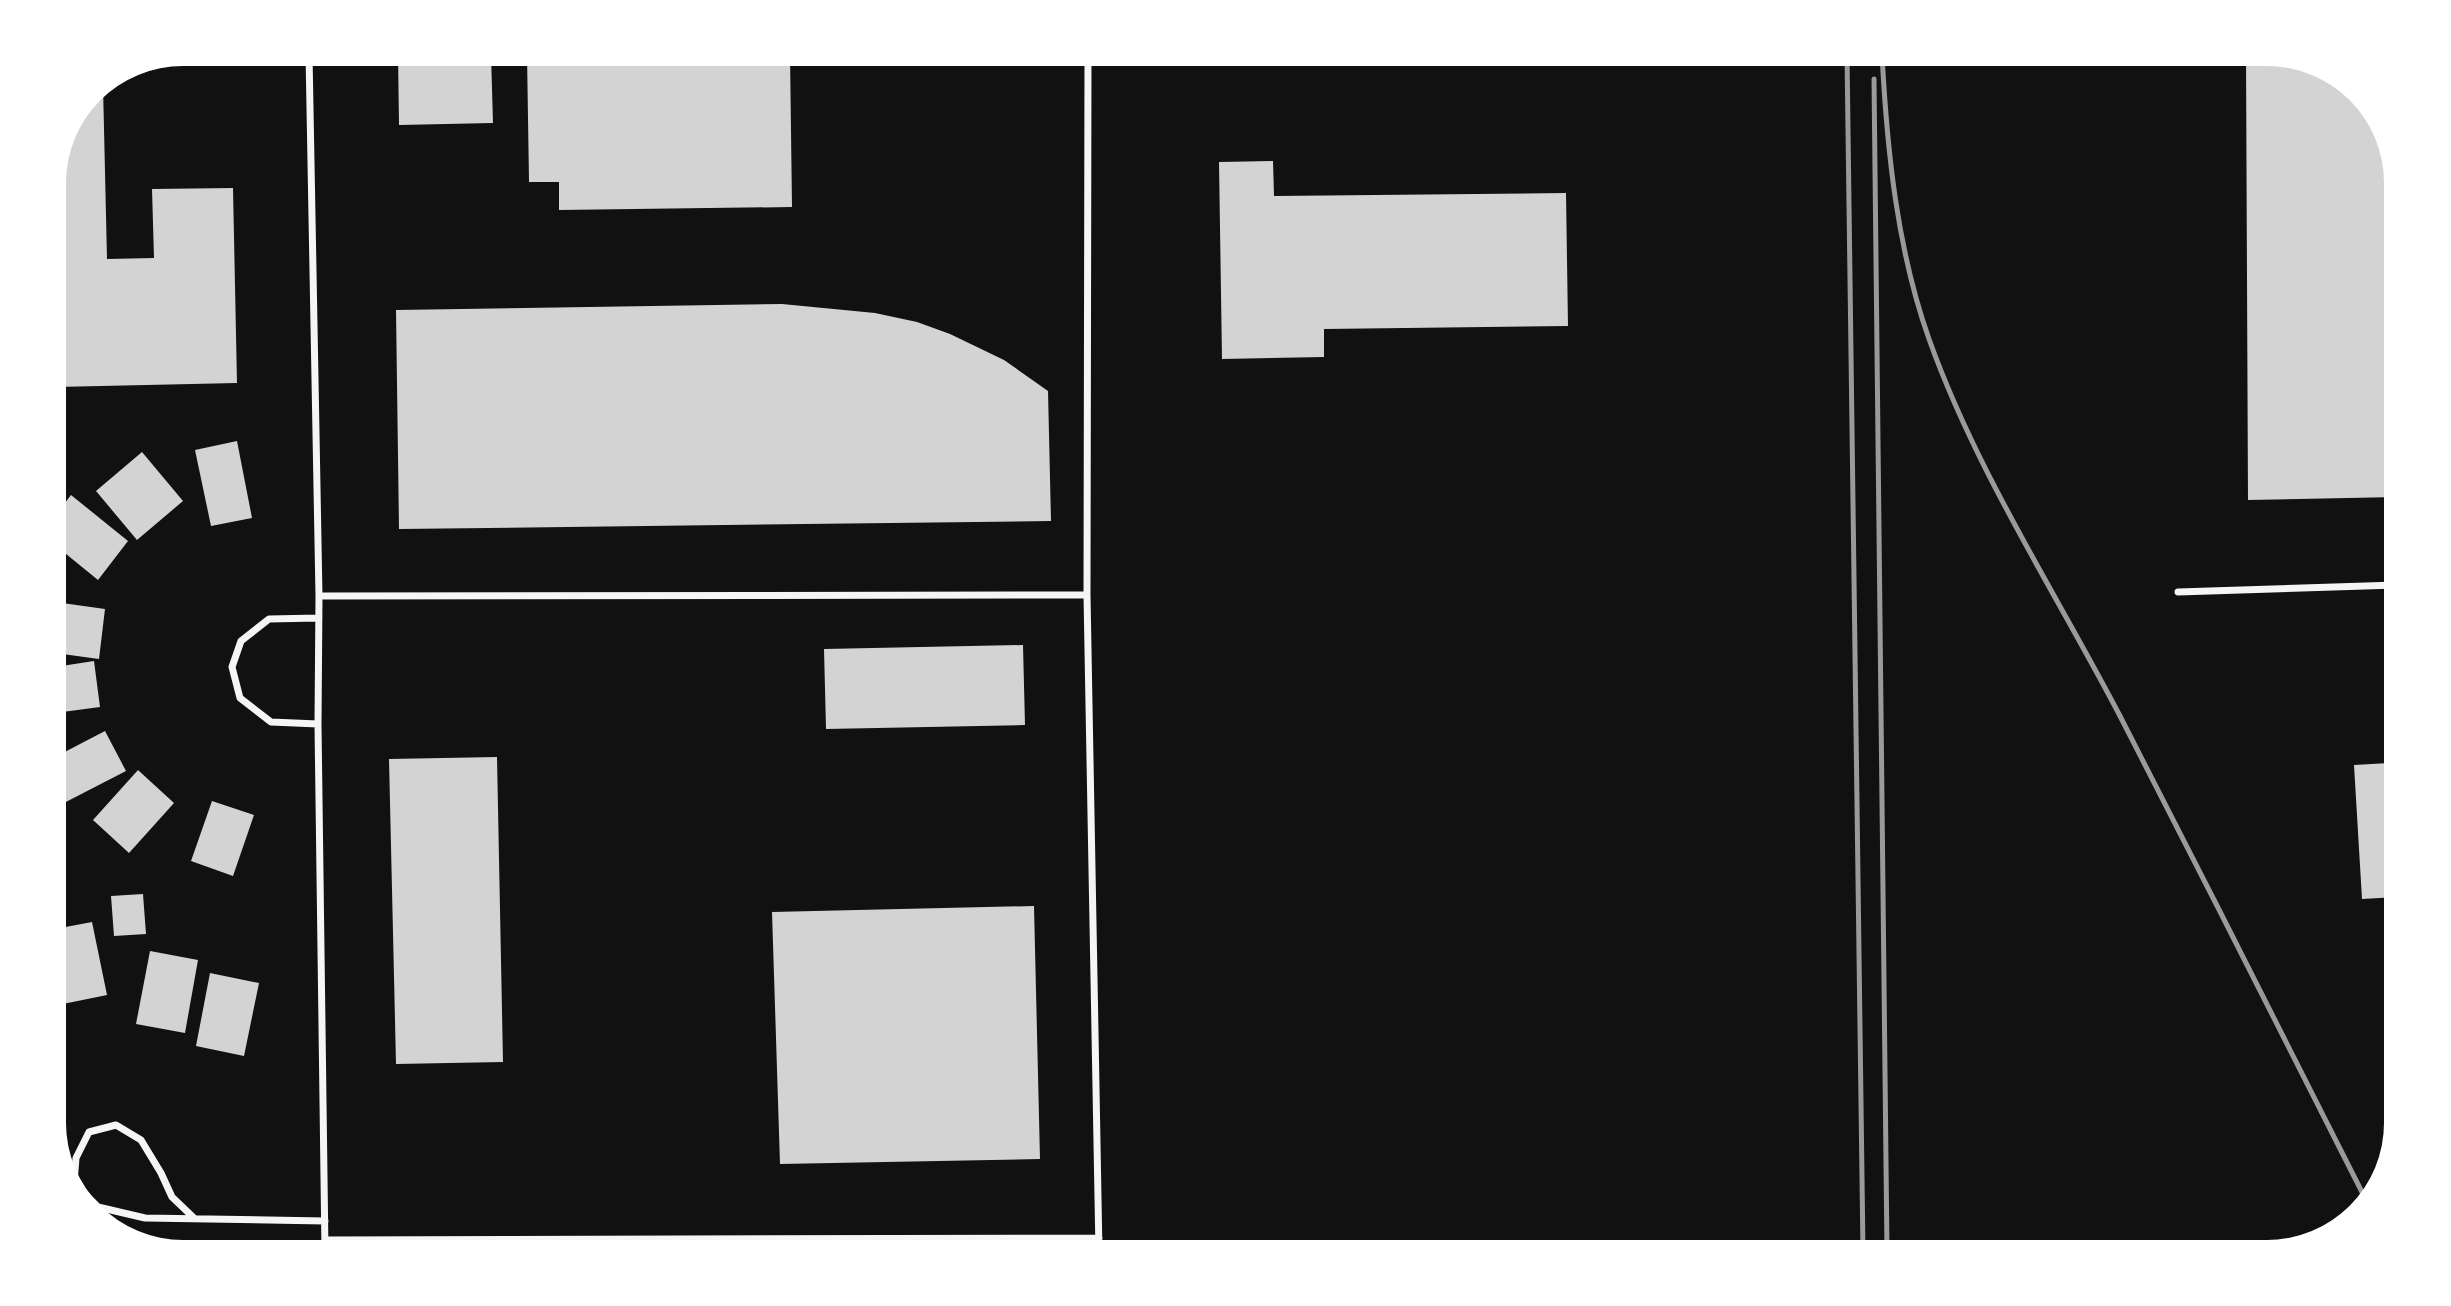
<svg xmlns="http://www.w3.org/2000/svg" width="2451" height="1306" font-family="Quicksand,sans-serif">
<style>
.building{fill:#d3d3d3}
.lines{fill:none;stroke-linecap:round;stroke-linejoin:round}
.minor{stroke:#f5f5f5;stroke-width:7}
.rail{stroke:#9a9a9a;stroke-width:5}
</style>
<rect width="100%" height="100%" fill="#111"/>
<path class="building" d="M398 54H491L493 123 399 125Z
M527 54H790L792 207 559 210V182H529Z
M2246 54H2267L2325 68 2375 112 2396 176 2397 497 2248 500Z
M103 85 107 259 154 258 152 189 233 188 237 383 55 387V176L92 92Z
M1273 161 1274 196 1566 193 1568 326 1324 329V357L1222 359 1219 162Z
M782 304 875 313 917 322 950 334 1004 360 1048 391 1051 521 399 529 396 310Z
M237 441 252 518 211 526 195 450Z
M142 452 183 501 137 540 96 491Z
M71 495 128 541 98 580 55 545V516Z
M55 602 105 609 99 659 55 653Z
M1023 645 1025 725 826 729 824 649Z
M94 661 100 707 55 713V667Z
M105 731 126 771 60 805 55 794V757Z
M497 757 503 1062 396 1064 389 759Z
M2389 763 2397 897 2362 899 2354 765Z
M138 770 174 803 129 853 93 820Z
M212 801 254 815 233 876 191 861Z
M143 894 146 934 114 936 111 896Z
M1034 906 1040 1159 780 1164 772 912Z
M92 922 107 995 58 1005 55 989V929Z
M150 951 198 960 185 1033 136 1024Z
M210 973 259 983 244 1056 196 1046Z"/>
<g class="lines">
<path class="minor" d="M309 54 319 596 318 724 325 1252
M1088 54 1087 595 1099 1252
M2178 592 2397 585
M319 596 1087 595
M318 724 271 722 240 698 232 667 241 641 269 619 319 618
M194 1218 172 1197 161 1173 141 1140 116 1125 89 1132 76 1158 74 1183 98 1207 145 1218 325 1221
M325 1240 1099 1238"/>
<path class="rail" d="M1847 54 1863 1252
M1882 54C1887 150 1897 249 1929 339 1976 471 2056 593 2120 716 2203 877 2284 1038 2366 1200
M1874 79 1887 1252"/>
</g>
<path d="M0 0H2451V1306H0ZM183 66H2267A117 117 0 0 1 2384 183V1123A117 117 0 0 1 2267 1240H183A117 117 0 0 1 66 1123V183A117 117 0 0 1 183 66Z" fill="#fff" fill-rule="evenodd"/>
</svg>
